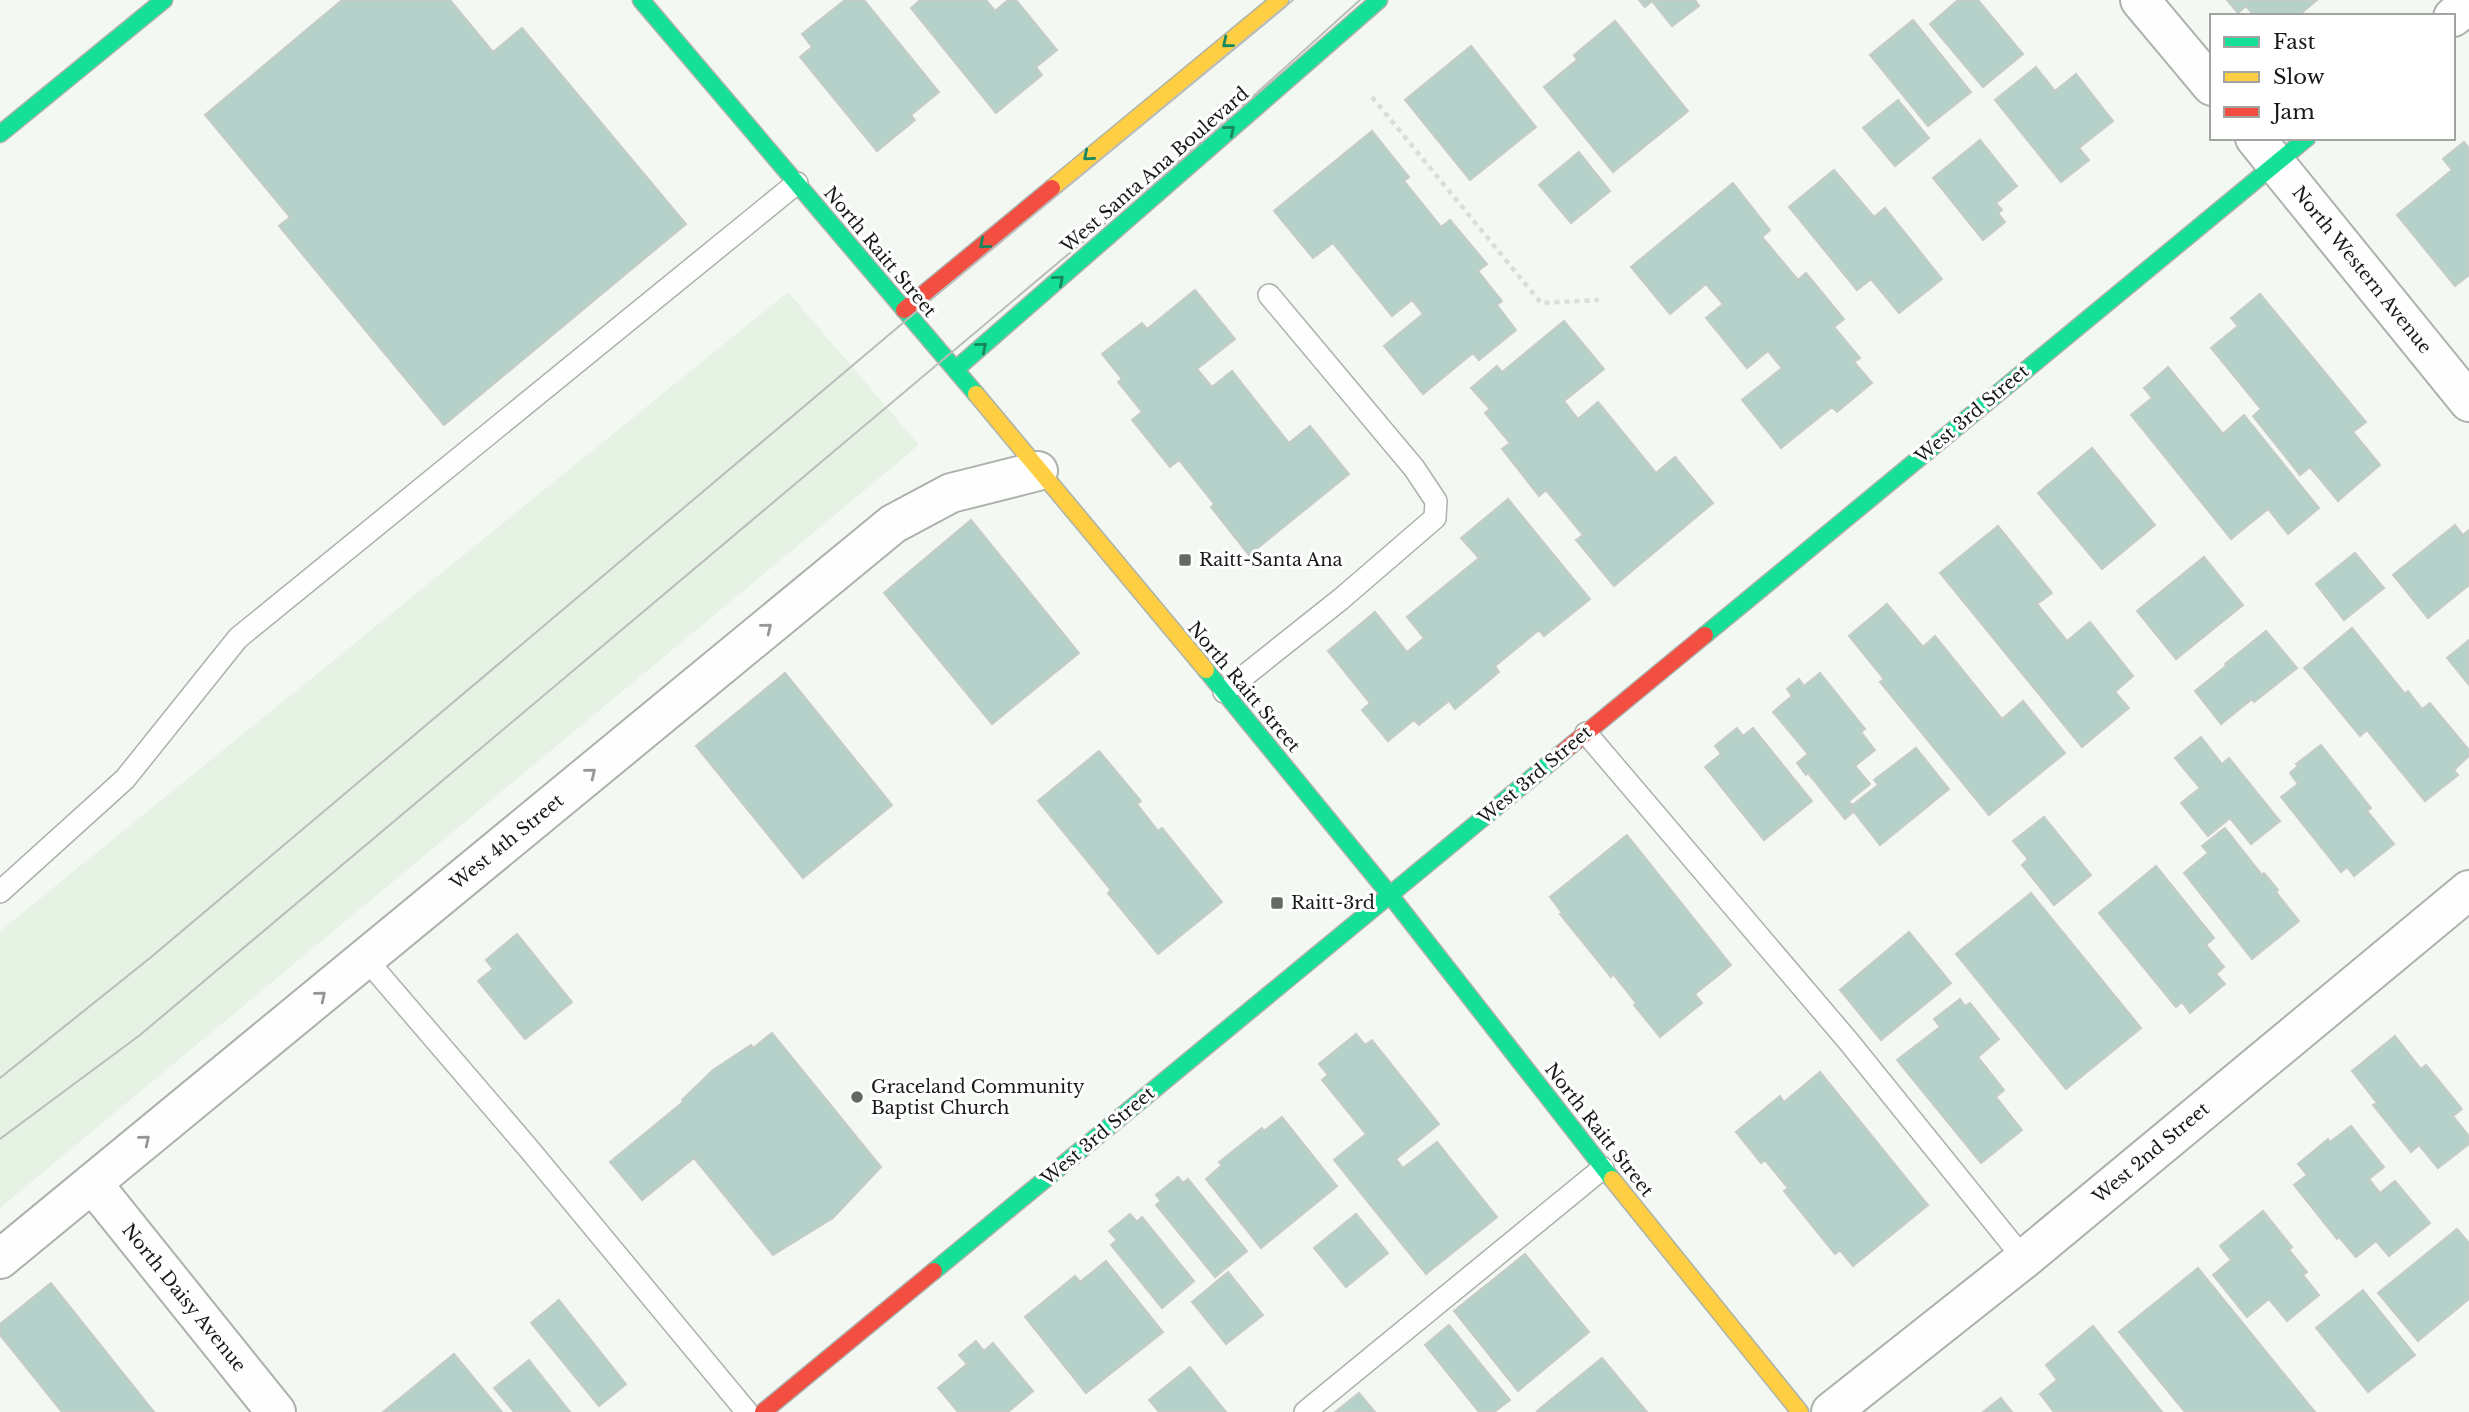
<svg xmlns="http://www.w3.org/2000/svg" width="2469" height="1412" font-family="'Libre Baskerville',serif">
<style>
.built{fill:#e5f2e4}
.building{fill:#b6d1c9;stroke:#c5cbc7;stroke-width:2}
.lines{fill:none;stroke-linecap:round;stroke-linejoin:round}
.lane-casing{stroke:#acb1ac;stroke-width:24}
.street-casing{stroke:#acb1ac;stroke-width:42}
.fast-casing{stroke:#acb1ac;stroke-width:19}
.slow-casing{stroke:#acb1ac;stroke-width:19}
.jam-casing{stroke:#acb1ac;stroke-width:19}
.path{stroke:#daddda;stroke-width:4.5;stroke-dasharray:5 5;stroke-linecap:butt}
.lane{stroke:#fdfefd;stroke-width:21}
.street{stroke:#fdfefd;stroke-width:38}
.fast{stroke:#16e098;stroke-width:16}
.slow{stroke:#ffcf43;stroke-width:16}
.jam{stroke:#f24e42;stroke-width:16}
.tram{stroke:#bbbcbb;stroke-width:2}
.oneway{stroke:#16875e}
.oneway2{stroke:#969896}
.poi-dot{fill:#646964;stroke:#fff;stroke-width:2.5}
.labels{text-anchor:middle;stroke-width:6;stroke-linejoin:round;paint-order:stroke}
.street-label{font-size:18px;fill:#171b17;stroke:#fff}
.poi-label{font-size:18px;fill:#171b17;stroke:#fff;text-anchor:start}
</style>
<rect width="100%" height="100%" fill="#f3f9f2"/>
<path class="built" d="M788 292 919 445 0 1208V931Z"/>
<path class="building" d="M342 0H450L493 52 522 28 686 224 444 425 279 226 290 217 205 115Z
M845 0H864L939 92 911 115 915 120 877 151 800 57 812 47 802 34Z
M920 0H986L995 11 1008 0H1016L1057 50 1036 67 1042 75 996 113 911 8Z
M1639 0H1695L1699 6 1672 26 1652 1 1645 7Z
M1958 0H1978L2023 54 1983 87 1930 24Z
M2227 0H2317L2298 16H2283L2280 12 2276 16H2254L2246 6 2238 13Z
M1913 20 1971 92 1928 126 1870 55Z
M1615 21 1688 111 1613 172 1544 87 1577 60 1574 55Z
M1471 46 1536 127 1470 180 1405 100Z
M2036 67 2055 91 2076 74 2113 121 2079 148 2089 160 2061 182 1995 100Z
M1898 100 1929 138 1895 166 1863 128Z
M1372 131 1409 177 1404 181 1441 227 1450 220 1487 264 1478 271 1502 301 1497 305 1516 330 1479 360 1473 353 1423 394 1384 346 1423 314 1412 300 1392 316 1333 243 1313 258 1274 211Z
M1980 140 2017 186 1996 203 2002 210 1998 213 2005 222 1983 240 1933 178Z
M2464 142 2469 148V275L2455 286 2397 215 2452 170 2443 159Z
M1579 152 1610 191 1571 223 1539 185Z
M1834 170 1874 217 1885 208 1942 279 1899 313 1871 279 1857 290 1789 207Z
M1733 183 1770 230 1762 237 1798 280 1806 273 1844 319 1834 327 1860 358 1854 362 1872 383 1837 412 1832 407 1781 448 1742 400 1782 368 1768 351 1747 368 1706 318 1723 304 1706 284 1670 314 1631 267Z
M1195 290 1235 339 1197 369 1212 387 1232 371 1289 443 1310 426 1349 474 1249 555 1211 507 1214 504 1179 460 1170 467 1132 420 1142 412 1118 382 1122 379 1102 354 1142 323 1147 329Z
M2260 294 2366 422 2353 432 2380 465 2338 501 2310 467 2300 475 2253 416 2261 409 2211 348 2238 326 2231 318Z
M1564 321 1604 369 1564 401 1578 419 1598 402 1656 473 1675 457 1713 503 1614 586 1576 540 1583 535 1546 490 1539 496 1502 449 1510 443 1485 413 1490 409 1471 388 1497 366 1502 372Z
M2168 367 2223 434 2244 415 2319 508 2288 534 2268 509 2231 539 2131 415 2152 398 2144 388Z
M2092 448 2155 525 2102 569 2038 493Z
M1508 499 1590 599 1544 636 1539 630 1495 666 1499 672 1455 709 1449 701 1419 725 1414 720 1388 741 1362 710 1370 703 1328 651 1375 612 1407 652 1424 638 1407 617 1479 558 1461 538Z
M971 520 1079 653 992 724 884 593Z
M2455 525 2463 535 2469 530V585L2428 618 2393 575Z
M1998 526 2052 593 2037 604 2067 641 2090 622 2133 676 2115 692 2129 708 2082 747 1940 573Z
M2355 553 2384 588 2344 620 2316 584Z
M2204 557 2243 605 2176 659 2137 611Z
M1887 604 1923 647 1935 636 2002 719 2023 701 2065 753 1989 815 1880 682 1884 679 1849 636Z
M2352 628 2405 694 2408 691 2422 709 2430 703 2469 750V756L2454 770 2458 775 2425 801 2367 730 2360 736 2304 668Z
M2266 631 2297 668 2254 702 2252 699 2221 724 2195 691 2226 666 2225 664Z
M2469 640V685L2447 658Z
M785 673 892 805 803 878 696 746Z
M1820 673 1865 729 1861 732 1875 750 1855 766 1870 784 1849 801 1852 805 1850 807 1853 812 1845 819 1808 773 1806 775 1797 763 1808 754 1773 712 1792 696 1787 689 1799 679 1804 686Z
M1737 728 1743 736 1753 728 1812 801 1764 840 1705 767 1721 754 1715 746Z
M2201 737 2222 764 2229 758 2280 821 2251 844 2230 818 2208 836 2181 803 2200 788 2175 758Z
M2321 745 2371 808 2367 811 2394 844 2354 876 2347 867 2341 872 2281 797 2298 784 2290 773 2298 766 2296 764Z
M1916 748 1949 789 1880 845 1850 807 1878 785 1874 780Z
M1099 751 1141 801 1137 804 1158 831 1162 828 1222 902 1158 954 1108 893 1111 890 1038 801Z
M2044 817 2091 875 2054 905 2022 865 2028 859 2013 841Z
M2225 828 2262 875 2264 873 2278 890 2276 892 2299 921 2252 959 2184 873 2208 853 2202 846Z
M1627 835 1731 965 1695 994 1702 1003 1660 1037 1634 1005 1636 1003 1613 974 1611 977 1560 914 1562 913 1550 897Z
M2156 866 2214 938 2206 945 2224 967 2216 974 2225 984 2190 1013 2182 1002 2176 1007 2099 913Z
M2031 893 2141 1028 2066 1089 1956 954Z
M1909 932 1951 983 1881 1040 1840 990Z
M517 934 572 1002 525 1039 478 981 493 969 486 960Z
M1960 999 1965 1006 1970 1003 1999 1039 1978 1057 2004 1090 1996 1097 2022 1130 1981 1163 1897 1060 1940 1027 1934 1019Z
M772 1033 881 1167 833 1218 773 1255 694 1158 642 1200 610 1162 683 1102 682 1100 713 1070 751 1045 753 1048Z
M1356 1034 1365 1045 1372 1040 1439 1124 1396 1159 1403 1168 1437 1142 1497 1217 1426 1274 1334 1160 1366 1134 1322 1080 1328 1075 1319 1064Z
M2395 1036 2421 1069 2426 1065 2462 1109 2453 1116 2469 1136V1144L2438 1168 2419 1145 2411 1152 2373 1105 2377 1103 2352 1071Z
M1820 1072 1928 1205 1853 1266 1840 1250 1835 1254 1784 1191 1788 1188 1765 1160 1761 1163 1736 1132 1780 1096 1784 1102Z
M1282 1117 1337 1186 1261 1248 1206 1179 1222 1165 1219 1162 1262 1128 1264 1131Z
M2351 1126 2384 1167 2369 1179 2380 1193 2395 1181 2430 1223 2389 1256 2376 1241 2356 1257 2339 1237 2337 1239 2294 1185 2307 1175 2298 1164 2328 1139 2330 1142Z
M1178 1177 1183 1183 1188 1179 1247 1251 1215 1277 1156 1205 1161 1201 1156 1195Z
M2263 1211 2292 1247 2289 1250 2307 1272 2303 1275 2319 1295 2287 1321 2269 1299 2247 1317 2213 1275 2231 1260 2220 1246Z
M1130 1214 1137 1222 1142 1217 1194 1281 1162 1308 1111 1245 1117 1240 1109 1231Z
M1356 1214 1388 1253 1346 1287 1314 1248Z
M2457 1229 2469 1243V1299L2418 1341 2378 1293Z
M1525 1254 1589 1332 1518 1391 1454 1311Z
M1106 1261 1163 1332 1086 1393 1025 1317 1075 1276 1080 1282Z
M2198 1268 2315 1412H2185L2119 1332Z
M1228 1272 1263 1315 1226 1344 1192 1302Z
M51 1283 154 1412H62L0 1335V1324Z
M2363 1290 2415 1355 2368 1392 2316 1328Z
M559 1300 626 1384 599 1406 531 1323Z
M1449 1325 1510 1400 1494 1412H1479L1425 1345Z
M2093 1326 2162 1412H2054L2040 1394 2057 1380 2046 1365Z
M976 1341 984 1351 993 1343 1033 1391 1008 1412H958L938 1388 967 1364 959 1355Z
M454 1354 502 1412H383Z
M1602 1358 1647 1412H1538L1537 1411Z
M529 1360 570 1412H514L494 1388Z
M1190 1367 1226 1412H1159L1149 1400Z
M1359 1393 1375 1412H1335Z
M2001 1398 2012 1412H1983Z"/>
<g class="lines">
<defs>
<path id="lane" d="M1224 692 1341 599 1435 518 1436 501 1414 468 1269 295
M1586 733 1849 1042 2024 1259
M0 892 125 779 238 638 797 183
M366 959 529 1149 747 1412
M1305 1412 1603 1168"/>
<path id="street" d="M2140 0 2212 86
M2453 17 2469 4
M2255 138 2469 402
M92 1183 276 1412
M0 1259 893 524 951 493 1038 471
M1831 1412 2024 1259 2469 890"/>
<path id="fast" d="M641 0 976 394
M0 134 164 0
M956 369 1379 0
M1705 635 2307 138
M1206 670 1390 895 1612 1179
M934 1271 1563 752"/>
<path id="slow" d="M1052 188 1280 0
M976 394 1206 670
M1612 1179 1800 1412"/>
<path id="jam" d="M904 310 1052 188
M1563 752 1705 635
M763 1412 934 1271"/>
</defs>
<use href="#lane" class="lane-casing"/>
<use href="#street" class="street-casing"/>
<use href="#fast" class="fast-casing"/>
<use href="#slow" class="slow-casing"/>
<use href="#jam" class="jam-casing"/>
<path class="path" d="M1372 97 1541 303 1599 300"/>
<use href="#lane" class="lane"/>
<use href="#street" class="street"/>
<use href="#fast" class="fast"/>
<use href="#slow" class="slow"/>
<use href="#jam" class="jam"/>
<path class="tram" d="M0 1078 150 958 910 317 1293 0
M0 1139 140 1035 1210 135 1360 0"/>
</g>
<defs><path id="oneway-chevron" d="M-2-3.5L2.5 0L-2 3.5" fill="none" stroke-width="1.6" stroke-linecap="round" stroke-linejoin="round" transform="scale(1.75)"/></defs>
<g class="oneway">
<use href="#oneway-chevron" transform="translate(1227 43) rotate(141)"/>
<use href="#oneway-chevron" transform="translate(1230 130) rotate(-41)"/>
<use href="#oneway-chevron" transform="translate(1088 156) rotate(140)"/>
<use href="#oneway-chevron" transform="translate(984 244) rotate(140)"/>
<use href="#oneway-chevron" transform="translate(1059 280) rotate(-41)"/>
<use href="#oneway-chevron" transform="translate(982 347) rotate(-40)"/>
</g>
<g class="oneway2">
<use href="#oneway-chevron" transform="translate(767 628) rotate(-39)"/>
<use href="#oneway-chevron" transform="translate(591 773) rotate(-39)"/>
<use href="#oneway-chevron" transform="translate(321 996) rotate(-39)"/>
<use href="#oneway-chevron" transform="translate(145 1140) rotate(-39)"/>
</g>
<g class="poi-dot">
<rect x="1178" y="553" width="14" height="14" rx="3.5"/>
<rect x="1270" y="896" width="14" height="14" rx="3.5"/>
<circle cx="857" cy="1097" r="7"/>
</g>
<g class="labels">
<g class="street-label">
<text transform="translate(1155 170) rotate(-41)" y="6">West Santa Ana Boulevard</text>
<text transform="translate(880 252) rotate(50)" y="6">North Raitt Street</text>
<text transform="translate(2362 270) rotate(51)" y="6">North Western Avenue</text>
<text transform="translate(1972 414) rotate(-40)" y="6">West 3rd Street</text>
<text transform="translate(1244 687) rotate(50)" y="6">North Raitt Street</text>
<text transform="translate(1535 775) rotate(-40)" y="6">West 3rd Street</text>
<text transform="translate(507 842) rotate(-39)" y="6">West 4th Street</text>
<text transform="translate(1599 1130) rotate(52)" y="6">North Raitt Street</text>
<text transform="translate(1098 1136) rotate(-40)" y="6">West 3rd Street</text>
<text transform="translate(2151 1153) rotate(-40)" y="6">West 2nd Street</text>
<text transform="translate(184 1298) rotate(51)" y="6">North Daisy Avenue</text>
</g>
<g class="poi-label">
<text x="1199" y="566">Raitt-Santa Ana</text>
<text x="1291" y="909">Raitt-3rd</text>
<text x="871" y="1093">Graceland Community<tspan x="871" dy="21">Baptist Church</tspan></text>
</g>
</g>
<rect x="2210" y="14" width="245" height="126" fill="#ffffff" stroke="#a2a4a2" stroke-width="2"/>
<rect x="2224" y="37" width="35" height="10" fill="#16e098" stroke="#a2a4a2" stroke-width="2"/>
<text x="2273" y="49" font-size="21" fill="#171b17">Fast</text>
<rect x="2224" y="72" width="35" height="10" fill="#ffcf43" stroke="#a2a4a2" stroke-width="2"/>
<text x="2273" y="84" font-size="21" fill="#171b17">Slow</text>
<rect x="2224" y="107" width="35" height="10" fill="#f24e42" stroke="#a2a4a2" stroke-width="2"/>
<text x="2273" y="119" font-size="21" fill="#171b17">Jam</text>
</svg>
